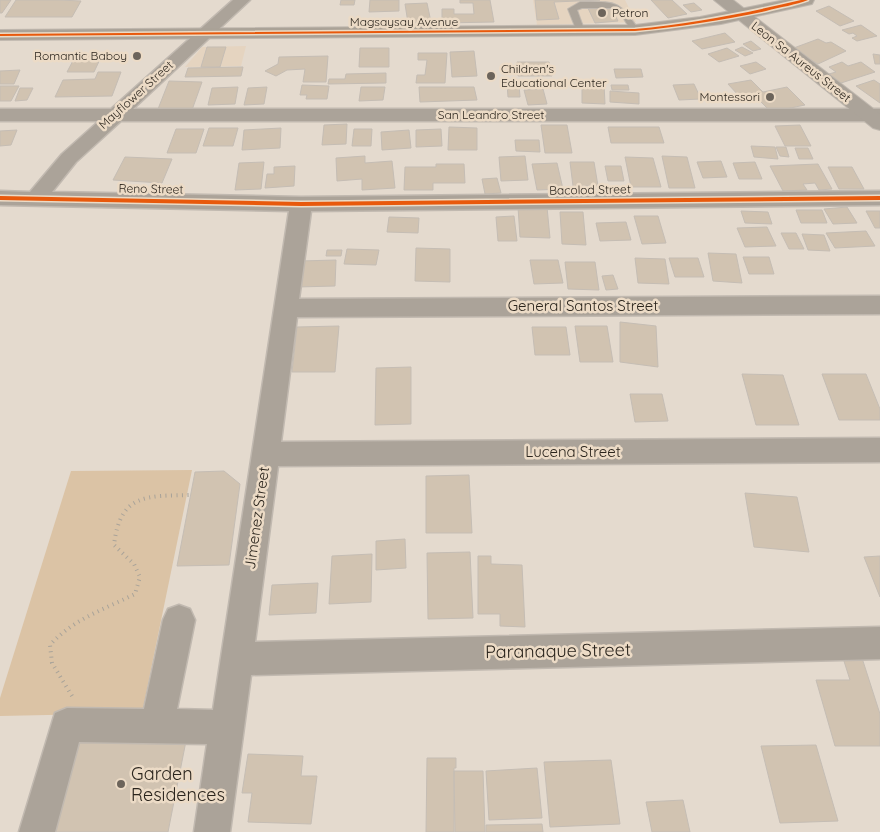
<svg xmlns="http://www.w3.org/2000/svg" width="880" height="832" font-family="Quicksand,sans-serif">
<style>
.built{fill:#e5d4c0}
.green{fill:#dbc3a5}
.building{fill:#d1c3b1;stroke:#c5bdb4}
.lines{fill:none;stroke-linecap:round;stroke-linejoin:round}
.service-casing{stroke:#c1b9b0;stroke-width:2}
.minor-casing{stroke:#c1b9b0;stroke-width:3}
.tertiary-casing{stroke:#c1b9b0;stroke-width:2}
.secondary-casing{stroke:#c1b9b0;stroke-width:2}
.path{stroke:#a9a399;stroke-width:4;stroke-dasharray:1 4.5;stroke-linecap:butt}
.service{fill:#aba399;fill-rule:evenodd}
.minor{fill:#aba399;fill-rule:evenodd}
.tertiary{fill:#aba399;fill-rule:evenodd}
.secondary{fill:#aaa297;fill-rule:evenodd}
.cycleway-casing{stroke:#ecdbc6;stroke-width:3}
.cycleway{fill:#e8590c;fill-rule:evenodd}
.poi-dot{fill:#6c645b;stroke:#ecdbc6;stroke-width:2}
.labels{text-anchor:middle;stroke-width:5;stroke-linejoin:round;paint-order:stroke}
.far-poi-label{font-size:12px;fill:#2b251d;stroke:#ecdbc6;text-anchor:start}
.far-street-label{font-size:12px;fill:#2b251d;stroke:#ecdbc6}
.street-label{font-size:15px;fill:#2b251d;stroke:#ecdbc6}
.near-street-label{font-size:18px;fill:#2b251d;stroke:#ecdbc6}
.near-poi-label{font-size:18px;fill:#2b251d;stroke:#ecdbc6;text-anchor:start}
</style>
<rect width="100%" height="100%" fill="#e4dace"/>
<path class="built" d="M533 0H625L636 22 537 25Z
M246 46 241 66 185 67 202 47Z"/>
<path class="green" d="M192 470 142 713 0 716V698L71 471Z"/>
<path class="building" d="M0 0H11L2 13H0Z
M16 0H59L81 1 72 17H5Z
M341 0H355L354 5H340Z
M370 0H399V11L369 12Z
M460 0H490L494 22 442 23V9H454V14H474L473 3H460Z
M535 0H600L554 2 559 19 537 20Z
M651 0H672L687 14 668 18Z
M427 3 431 22 408 23 405 4Z
M609 3 618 21 595 23 586 4Z
M694 3 702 10 691 12 683 5Z
M829 6 854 21 840 26 816 11Z
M861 25 877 36 857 41 852 38 857 36 853 33 849 34 842 30Z
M725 33 735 42 702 49 692 41Z
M818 39 826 43 831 42 846 51 818 64 791 49Z
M751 41 761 49 753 51 743 44Z
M207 47H226L220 67H201Z
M742 47 753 53 745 56 735 50Z
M360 48H389V67H359Z
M727 48 739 56 719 62 708 54Z
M474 51 477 76 452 77 450 52Z
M418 53H447L445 83H416L417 75H425L427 60H418Z
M873 54 880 55V64H875Z
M76 55H102L94 72H67Z
M328 56 326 82H303L305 69 287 70 276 76 265 71 278 64 279 57Z
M517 62H549L552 76H518Z
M756 62 766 69 750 74 740 66Z
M842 62 848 66 861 62 875 72 841 83 829 74 836 72 829 67Z
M243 67 241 76 185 77 188 68Z
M614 69H641L643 77 616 78Z
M20 70 14 84H0V71Z
M98 72H121L112 96 55 97 63 80 95 79Z
M386 73V83L328 84 329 79H345L346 74Z
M751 80 763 92 787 87 805 105 771 112 752 93 739 96 728 84Z
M874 80 880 84V103L856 86Z
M169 81 202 82 192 110 158 109Z
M582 83 604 84 605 104 582 103Z
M507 84H519L520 97H508Z
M694 84 701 99 679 100 673 85Z
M302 85 329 86 327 99H306L307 95H300Z
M611 85H628L629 90H612Z
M0 86H19L11 101H0Z
M238 87 235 104 208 105 212 88Z
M267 87 264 104 244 105 248 88Z
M361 87H385L383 100 359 101Z
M419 87H474L477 100 420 102Z
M20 88H33L27 100 15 101Z
M543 89 547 104 528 105 524 90Z
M610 91 639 93V104L610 102Z
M347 124 346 144 322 145 324 125Z
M541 125H567L572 153H545Z
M800 125 811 146H785L775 126Z
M449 127 477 128V150H448Z
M608 127H659L664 143H611Z
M209 128H238L233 146H203Z
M281 128 280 148 242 150 244 130Z
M176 129H204L196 153H167Z
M354 129H372L371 146H352Z
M441 129 442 146 416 147V130Z
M17 130 11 145 0 146V131Z
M409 130 411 148 382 150 381 132Z
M515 140H539L540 152 516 151Z
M751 146 775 147 778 159 754 157Z
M776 147H786L789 157 780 156Z
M795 148H808L813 159H799Z
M365 156V163L392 161 395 188 362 190V179L337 181 336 158Z
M525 156 528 180 501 181 499 157Z
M662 156 687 157 695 188H669Z
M125 157 172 159 162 183 113 180Z
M625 157 653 158 661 187H631Z
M721 161 727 177 703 178 697 162Z
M264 162 261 189 235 190 239 163Z
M570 162H594L598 186H573Z
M755 162 762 179H739L733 163Z
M557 163 563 189 537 190 532 164Z
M436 164H464L465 183H433V190H404L405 167H436Z
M818 164 832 189 819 190 815 183 803 184 807 190 783 191 770 166Z
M295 166 294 186 265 188 267 174H274V167Z
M605 166H621L624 181H608Z
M828 167H852L864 189H839Z
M497 178 501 193 485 194 482 179Z
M518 207H547L550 238 520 237Z
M847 207 857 223 833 224 824 209Z
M796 210H822L827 223H801Z
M741 211 768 212 772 224 745 223Z
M866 211H880V228H875Z
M560 212H583L586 245 562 244Z
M514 216 517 241H498L496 217Z
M634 216H658L666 243 642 244Z
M389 217 419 218 418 233 387 232Z
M626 222 631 240 600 241 596 223Z
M767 227 776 246 745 247 737 228Z
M866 231 875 246 835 248 826 233Z
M781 233H796L804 249H789Z
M802 234 824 235 830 251 808 250Z
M416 248 450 249V282L415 281Z
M347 249 379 250 376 265 344 264Z
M327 250H342L341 256H326Z
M708 253 736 254 742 283 713 281Z
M743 257H769L774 274H749Z
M635 258 665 259 669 284 638 283Z
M669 258H698L704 277H675Z
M336 260 335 286 297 287 300 261Z
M530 260H558L563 283 534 284Z
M565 262H595L599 290 568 289Z
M613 275 618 289 606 290 602 276Z
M620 322 656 326 658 367 620 362Z
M339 326 335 372H292L297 327Z
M575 326H607L613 362H580Z
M532 327H566L570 355H535Z
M411 367V424L375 425 376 368Z
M742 374 783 375 799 425H756Z
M822 374H866L880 409V420H839Z
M630 394H662L668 421 635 422Z
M224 471 240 484 229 565 177 566 195 472Z
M469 475 472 533H426V476Z
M745 493 797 497 809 552 754 547Z
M405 539 406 568 376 570V541Z
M470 552 473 618 428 619 427 553Z
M372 554 371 602 329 604 332 556Z
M478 556H491V564L522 565 525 627 500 626V614H478Z
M880 556V597L864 557Z
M318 583 316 613 269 615 272 585Z
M843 658H862L880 714V746H835L816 680H850Z
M78 735 187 736 168 832H51Z
M816 745 838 821 780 823 761 746Z
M248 754 303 756 301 776H317L311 824 248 822 252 793H242Z
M427 758H456V768H454V832H426Z
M611 760 620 824 550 827 544 762Z
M537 768 542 818 489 820 486 771Z
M454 771H483L485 832H455Z
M683 800 690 832H652L646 802Z
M542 824 543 832H486V825Z"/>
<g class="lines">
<defs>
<path id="service" d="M580 2C618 2 618 0 639 30L632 32 621 14 614 8H582L577 10 585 32 578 34 568 9Z"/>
<path id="minor" d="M233 0H250L133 109H880V121H121L76 162 52 192 301 197 880 191V205L311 211 299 299 880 296V314L297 317 281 442 880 438V462L278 466 255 642 880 627V659L251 675 230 832H194L207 744 79 742 55 832H19L55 713 67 708 144 709 163 620 168 609 179 605 190 609 195 620 177 709 213 710 289 211 0 205V191L30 192 62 154 99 121H0V109H111Z"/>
<path id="tertiary" d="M714 0H733L880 114V130L873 128Z"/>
<path id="secondary" d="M785 0H814L812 4 721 24 635 35 0 40V30L635 25 700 17Z"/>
</defs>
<use href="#service" class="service-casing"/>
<use href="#minor" class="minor-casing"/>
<use href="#tertiary" class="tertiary-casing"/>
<use href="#secondary" class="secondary-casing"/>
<path class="path" d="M72 696 52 663 50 645C73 619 105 609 135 594L140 577 134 564 114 545C120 493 147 496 191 495"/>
<use href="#service" class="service"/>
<use href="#minor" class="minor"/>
<use href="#tertiary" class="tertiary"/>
<use href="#secondary" class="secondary"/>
<defs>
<path id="cycleway" d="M801 0H808C796 5 780 7 766 11 723 20 679 27 635 31L0 36V34L635 29C691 24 746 13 801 0Z
M0 196 301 202 880 196V200L301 206 0 200Z"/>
</defs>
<use href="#cycleway" class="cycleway-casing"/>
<use href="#cycleway" class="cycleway"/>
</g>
<g class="poi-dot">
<circle cx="602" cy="13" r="5"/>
<circle cx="137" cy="56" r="5"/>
<circle cx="491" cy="76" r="5"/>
<circle cx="770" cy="97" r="5"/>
<circle cx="121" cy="784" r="5"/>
</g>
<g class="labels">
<g class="far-poi-label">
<text x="612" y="17">Petron</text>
<text x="127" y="60" text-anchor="end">Romantic Baboy</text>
<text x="501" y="73">Children's<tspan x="501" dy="14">Educational Center</tspan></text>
<text x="760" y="101" text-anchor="end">Montessori</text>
</g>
<g class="far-street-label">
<text x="404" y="26">Magsaysay Avenue</text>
<text transform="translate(801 62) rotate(38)" y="4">Leon Sa Aureus Street</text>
<text transform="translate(136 95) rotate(-42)" y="4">Mayflower Street</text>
<text x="491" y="119">San Leandro Street</text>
<text transform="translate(151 189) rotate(1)" y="4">Reno Street</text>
<text transform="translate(590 190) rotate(-1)" y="4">Bacolod Street</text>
</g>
<g class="street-label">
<text x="583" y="311">General Santos Street</text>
<text x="573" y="457">Lucena Street</text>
<text transform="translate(257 518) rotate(-82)" y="5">Jimenez Street</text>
</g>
<g class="near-street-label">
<text transform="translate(558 651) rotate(-1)" y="6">Paranaque Street</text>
</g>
<g class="near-poi-label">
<text x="131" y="780">Garden<tspan x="131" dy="21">Residences</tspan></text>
</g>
</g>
</svg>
